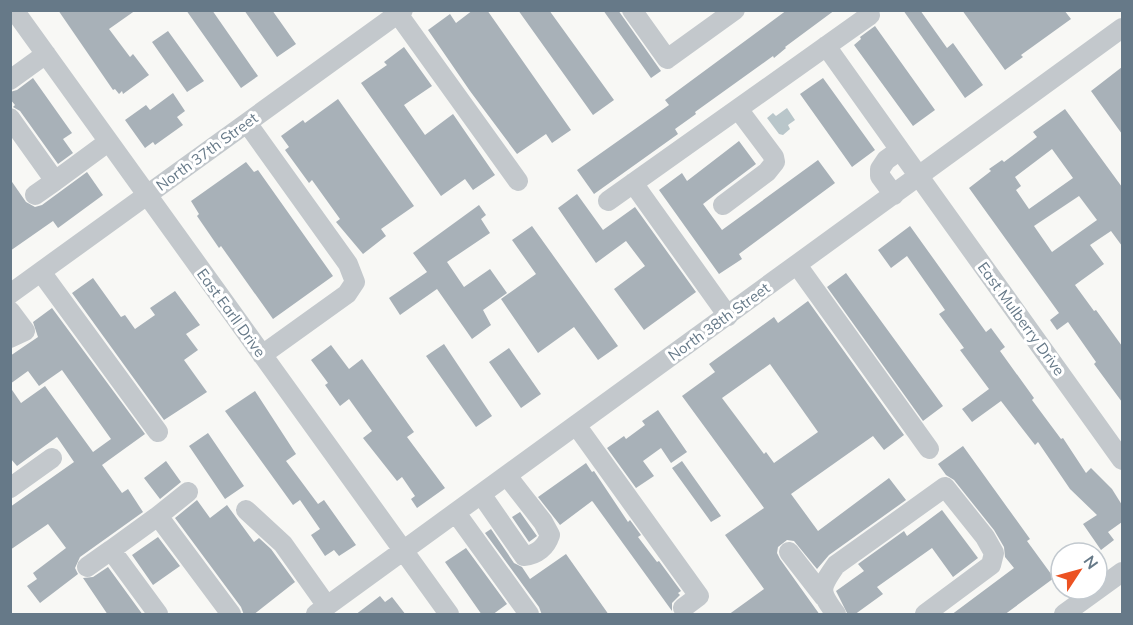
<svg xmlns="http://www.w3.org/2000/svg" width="1133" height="625" font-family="Mulish,sans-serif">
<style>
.water{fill:#b9c6ca}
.building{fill:#a8b1b8;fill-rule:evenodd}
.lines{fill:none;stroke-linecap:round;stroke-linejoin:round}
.minor{stroke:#c3c8cc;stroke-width:20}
.labels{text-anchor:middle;stroke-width:6;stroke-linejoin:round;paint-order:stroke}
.street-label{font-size:15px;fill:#667988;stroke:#fff}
</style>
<rect width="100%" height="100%" fill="#f8f8f5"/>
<path class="water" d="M787 108 795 120 788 125 790 129 783 135 779 134 767 118 773 113 776 116Z"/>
<path class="building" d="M58 10H136L109 29 130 57 133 54 149 75 123 94 122 91 119 94 115 89 113 90Z
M186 10H212L258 76 241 88Z
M244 10H272L296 44 277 57Z
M473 10H487L571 130 552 143 546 134 517 154 470 91 428 30 450 14 456 23Z
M518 10H549L614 100 593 115Z
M603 10H618L661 71 651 78Z
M787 10H835L785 47 786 48 774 58 773 56 695 112 696 114 675 129 678 134 594 194 577 170 669 105 665 100Z
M903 10H920L947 48 953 43 983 85 965 98Z
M962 10H1064L1071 19 1021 55 1023 57 1005 70Z
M875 26 935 110 913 126 854 45 861 39 860 37Z
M168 31 204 81 187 92 152 42Z
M404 47 432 86 404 105 425 135 453 114 495 175 473 190 465 179 441 196 361 83 387 65 384 62Z
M1122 67V134L1091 91Z
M33 78 72 133 63 139 73 153 58 164 20 111 13 107 15 105 10 99V92L17 90Z
M823 78 875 150 852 167 800 94Z
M173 93 185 111 177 117 183 125 155 145 153 142 145 148 125 120 146 105 150 110Z
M338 99 414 206 381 229 386 236 363 254 336 222 340 219 312 180 309 183 285 150 289 147 281 136 303 120 305 123Z
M1065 109 1122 187V246L1111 231 1090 245 1104 264 1075 285 1094 311 1096 310 1122 346V402L1094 364 1096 362 1068 322 1057 330 1050 320 1059 313 969 188 991 171 989 169 1002 160 1004 162 1037 137 1033 132ZM1052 149 1073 178 1029 209 1016 190 1021 186 1015 177ZM1079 196 1097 220 1052 252 1034 226Z
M739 141 756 164 703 204 722 230 818 160 835 183 739 254 742 259 719 274 659 190 682 173 687 181Z
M246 162 254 172 258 170 333 276 273 319 221 246 219 248 197 216 199 214 191 201Z
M87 172 103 195 58 228 53 221 10 251V179L26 202 35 207 42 205Z
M577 194 603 230 635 207 696 292 644 330 614 289 645 266 626 241 596 263 558 208Z
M479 205 486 215 481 219 490 233 447 262 464 287 490 269 507 293 483 310 491 325 472 339 437 289 400 315 389 298 427 272 413 253Z
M532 226 618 346 598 360 574 327 538 353 501 299 536 274 512 240Z
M910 226 986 332 991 328 1005 347 1000 351 1034 398 1032 400 1061 439 1063 438 1086 473 1091 468 1112 489 1122 505V522L1108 532 1114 540 1101 550 1083 524 1097 515 1070 489 1038 442 1035 445 1001 401 972 422 962 409 989 389 960 350 964 348 939 314 945 310 907 256 891 268 878 250Z
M846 273 943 406 923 421 827 287Z
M93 278 121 317 125 315 135 329 155 315 150 308 175 291 200 325 186 334 198 350 184 360 207 392 164 420 72 293Z
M808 301 904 435 884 450 873 436 791 494 818 531 889 478 906 500 829 555 817 569 794 541 787 540 778 547 777 553 780 559 820 615H728L764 589 725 535 764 508 682 396 715 372 709 364 774 317 778 323ZM770 364 818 432 774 463 766 452 764 454 722 398Z
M52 308 145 434 102 465 122 493 128 489 143 512 80 557 75 568 78 574 40 603 27 586 37 579 33 573 66 548 48 524 10 550V507L74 462 57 437 17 466 10 458V387L21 403 45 386 93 452 111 439 62 370 39 386 28 371 10 384V356L38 337 33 322Z
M444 344 492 416 476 427 426 356Z
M331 345 349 369 362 359 414 432 407 437 445 488 417 508 411 499 415 496 402 477 397 481 363 438 372 431 349 399 340 406 325 385 328 383 311 360Z
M509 348 541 394 521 408 489 362Z
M255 391 296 454 286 461 318 504 324 500 356 545 339 556 334 550 325 556 311 535 320 529 300 500 293 505 225 411Z
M658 410 687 452 671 463 661 448 643 461 654 476 636 488 607 448 624 436 626 439 645 425 642 421Z
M208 433 244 486 225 499 189 446Z
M963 446 1030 539 1027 541 1054 578 1004 615H951L1014 568 1005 557 1004 547 994 530 954 480 946 475 938 464Z
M166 461 181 482 160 499 144 478Z
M682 461 721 516 711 522 672 468Z
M586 463 592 472 594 471 628 522 630 520 641 535 638 537 657 562 659 561 681 591 678 593 680 595 672 603V611L593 502 592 501 560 525 538 497Z
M197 500 210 518 227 505 254 542 259 538 271 549 295 582 253 615H244L241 607 175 518Z
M942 510 978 558 953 577 932 548 877 587 883 594 854 615H848L836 591 864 571 858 564 904 531 907 536Z
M520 512 537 536 529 542 512 517Z
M491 529 514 563 522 567 530 579 566 554 609 615H542L539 607 485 533Z
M158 537 180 566 153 585 132 555Z
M466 548 507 604 492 615H482L445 562Z
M108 567 143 615H108L83 578 93 577Z
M380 596 385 602 392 597 406 615H355Z"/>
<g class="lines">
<path class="minor" d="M14 10 449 614
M632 10 667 59 735 10
M398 14 518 181
M826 46 900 150
M10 80 46 54
M10 118 55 181 108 142
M247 123 348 264 355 282 347 294 262 355
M633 183 728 316
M35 195 55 181
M894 195 880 176V169L886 160 900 150 1122 460
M608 201 870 15
M723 205 767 172 775 162 774 157 738 109
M797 265 929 449
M41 272 158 432
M10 294 403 10
M10 311 25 331 10 338
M576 425 699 596 683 608
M10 488 52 458
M481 494 524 556C537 555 546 547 550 535L543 522 507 476
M246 510 283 544 327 606
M456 513 529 614
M158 516 188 492
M789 552 824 597
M87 567 111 550
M158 614 111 550 158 516 231 614
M316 614 1122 28
M836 614C819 591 819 589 836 565L945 487 985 537 994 553 991 565 925 614
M1064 614 1122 572"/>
</g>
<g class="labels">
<g class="street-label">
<text transform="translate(207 152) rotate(-36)" y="5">North 37th Street</text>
<text transform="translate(231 313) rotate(54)" y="5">East Earll Drive</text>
<text transform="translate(1021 319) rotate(54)" y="5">East Mulberry Drive</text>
<text transform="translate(719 322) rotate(-36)" y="5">North 38th Street</text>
</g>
</g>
<rect width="1133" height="625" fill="none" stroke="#667988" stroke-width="24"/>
<g transform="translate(1079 571) rotate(54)"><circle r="28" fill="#ffffff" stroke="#c2c9cf" stroke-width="1.5"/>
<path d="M0-4.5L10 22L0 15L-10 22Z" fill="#ec5222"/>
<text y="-9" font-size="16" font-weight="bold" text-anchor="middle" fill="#667988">N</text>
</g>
</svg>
